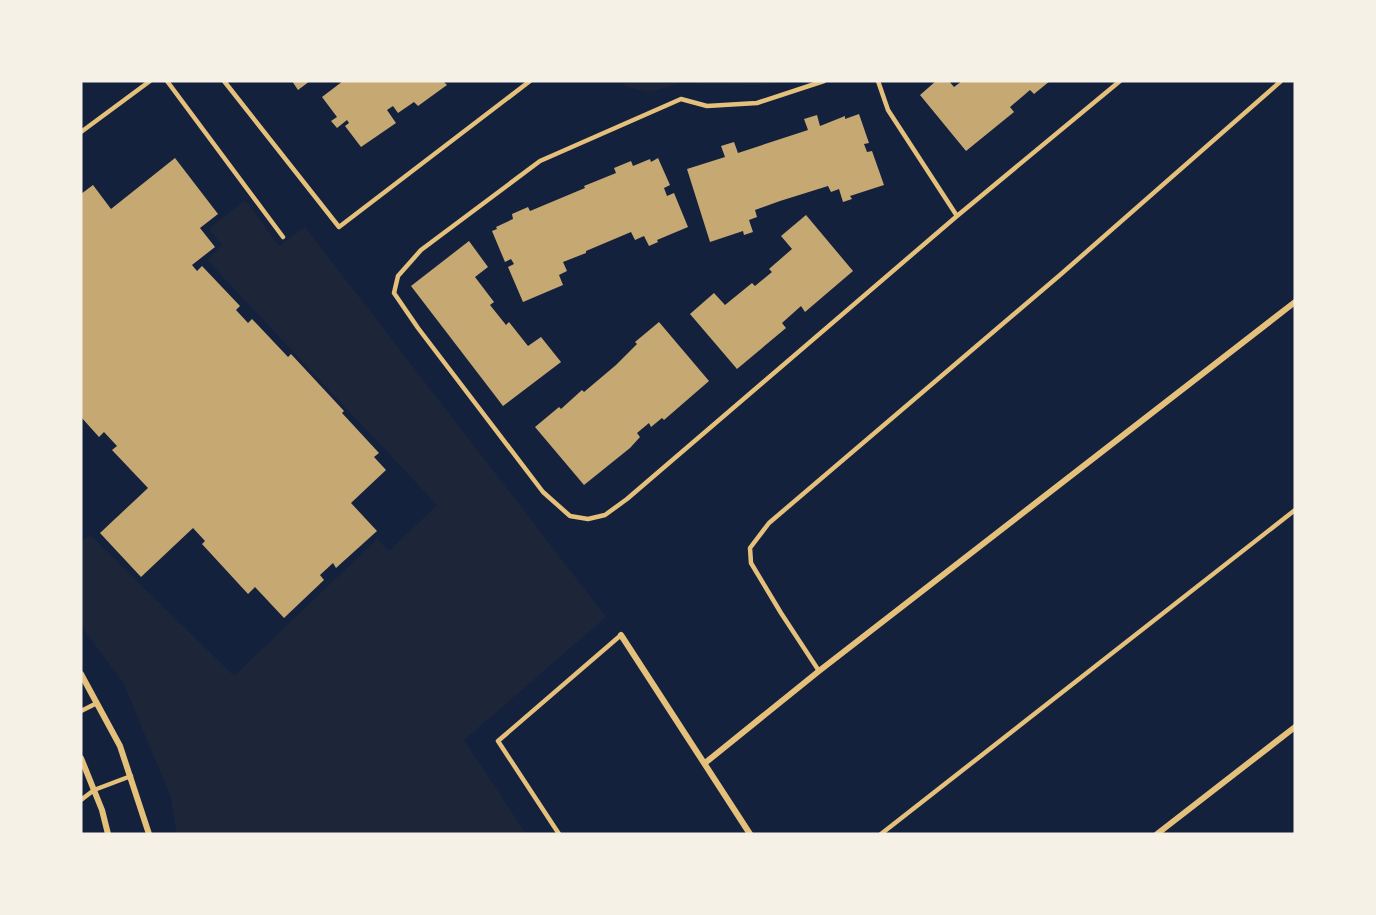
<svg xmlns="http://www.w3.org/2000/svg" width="1376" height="915" font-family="'DejaVu Sans',sans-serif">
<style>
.green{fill:#1d2539}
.building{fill:#c6a872}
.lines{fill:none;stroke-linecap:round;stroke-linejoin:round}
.service{stroke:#e5c07b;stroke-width:4.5}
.minor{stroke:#e5c07b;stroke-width:6}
</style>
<rect width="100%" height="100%" fill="#14213d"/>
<path class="green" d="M623 81H789L761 85 680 83 650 92 624 86Z
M245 200 279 246 305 227 606 617 464 740 526 834H177L170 795 123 682 81 626V540L91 536 234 676 377 539 389 551 437 505 207 260 222 245 209 229Z"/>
<path class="building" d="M292 81H310L298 90Z
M343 81H443L447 85 418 106 414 102 398 113 393 106 387 110 396 123 361 147 345 126 349 123 347 120 337 128 331 121 337 117 322 97Z
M936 81H949L954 87 962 81H1050L1034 94 1030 90 1010 107 1014 112 966 151 920 95Z
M859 114 869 143 864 144 867 152 872 151 884 185 850 196 852 199 843 202 839 189 831 192 828 186 780 201 755 210 757 217 749 220 753 232 744 235 743 231 710 242 687 169 725 157 721 146 734 142 738 153 808 130 804 119 817 115 820 126 845 116V119Z
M175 158 218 214 200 228 215 247 192 265 197 271 202 266 240 306 236 310 248 323 252 319 288 357 291 354 344 411 342 413 379 453 374 457 386 470 351 503 377 531 336 568 333 563 320 575 324 580 284 618 255 587 248 594 202 544 205 541 193 528 141 577 100 533 148 488 112 450 117 446 104 432 99 437 81 417V194L93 185 111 209Z
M658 158 670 185 664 188 667 196 674 193 688 227 657 240 658 242 649 246 644 236 635 240 631 232 586 251V253L563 262 567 271 559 275 563 285 523 302 508 267 514 264 511 259 505 262 492 231 497 229 496 227 513 219 512 214 528 207 530 211 585 188 584 186 616 173 614 168 631 161 633 166 650 159 651 162Z
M806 215 853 271 805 312 801 306 782 323 786 328 737 369 690 314 714 293 725 305 752 283 755 286 772 272 769 269 792 249 781 236Z
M469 241 488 267 475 277 494 302 490 305 506 325 509 322 528 346 541 337 561 362 503 406 411 286Z
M659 322 709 381 664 420 662 418 651 427 649 423 637 433 640 437 630 448 584 485 535 427 559 407 561 409 582 390 584 392 616 365 637 344 635 342Z"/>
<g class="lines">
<path class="service" d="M167 81 283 237
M224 81 339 227 530 81
M824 81 757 103 707 106 681 99 540 161 421 250 398 276 394 293 418 328 543 492 570 516 588 519 605 515 627 499 957 216 1120 81
M878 81 888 110 957 216
M81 132 150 81
M819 671 781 613 751 563 750 548 769 523 1060 275 1281 81
M81 711 97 703
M81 800 94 790 131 776
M559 834 498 741 621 635
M881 834 1295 510"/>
<path class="minor" d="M621 635 750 834
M81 674 120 746 149 834
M81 758 102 810 108 834
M705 763 819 671 1295 302
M1157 834 1295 727"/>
</g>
<rect width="1376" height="915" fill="none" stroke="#f6f1e7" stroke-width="165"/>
</svg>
